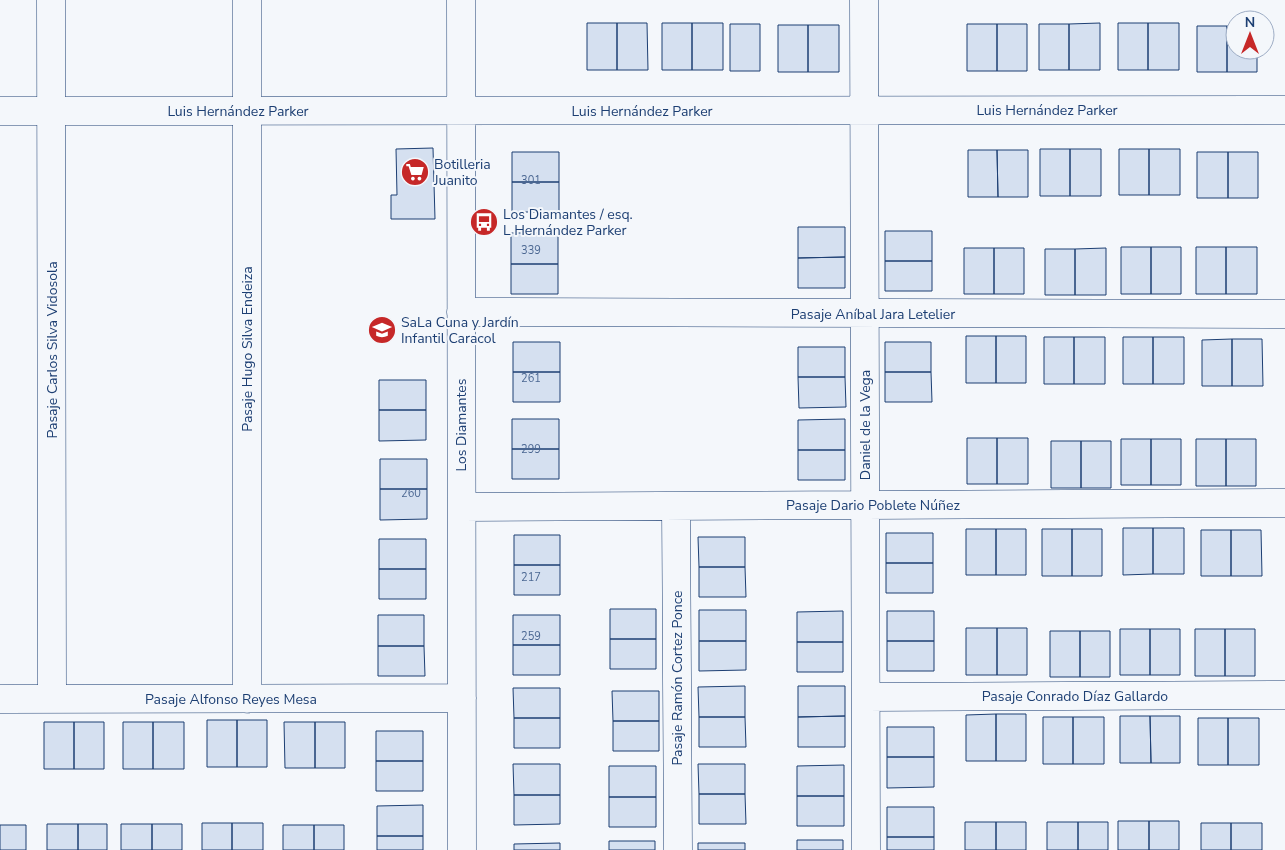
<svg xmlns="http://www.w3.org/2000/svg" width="1285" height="850" font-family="'Nunito Sans',sans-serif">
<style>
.building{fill:#d5e0f0;stroke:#1d3f73}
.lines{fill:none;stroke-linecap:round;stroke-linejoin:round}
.minor-casing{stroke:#1d3f73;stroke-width:29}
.minor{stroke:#f4f7fb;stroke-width:28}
.labels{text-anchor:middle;stroke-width:4;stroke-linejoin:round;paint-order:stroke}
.number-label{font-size:11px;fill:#4b6792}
.street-label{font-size:14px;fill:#1d3f73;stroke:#f4f7fb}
.poi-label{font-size:14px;fill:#1d3f73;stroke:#f4f7fb;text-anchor:start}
</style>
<rect width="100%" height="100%" fill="#f4f7fb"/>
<path class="building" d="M587 23H617V70H587Z
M617 23H647L648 70H617Z
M662 23H692V70H662Z
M692 23H723V70H692Z
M1100 23V70H1069V24Z
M1118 23H1148V70H1118Z
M1148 23H1179V70H1148Z
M730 24H760V71H730Z
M967 24H997V71H967Z
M997 24H1027V71H997Z
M1039 24H1069V70H1039Z
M778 25H808V72H778Z
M808 25H839V72H808Z
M1197 26H1227V72H1197Z
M1227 26H1235V50H1257V72H1227Z
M433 148 435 219H391V195H397L396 149Z
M1040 149H1070V196H1040Z
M1070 149H1101V196H1070Z
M1119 149H1149V195H1119Z
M1149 149H1180V195H1149Z
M968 150H997L998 197H968Z
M997 150H1028V197H998Z
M512 152H559V182H512Z
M1197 152H1228V198H1197Z
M1228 152H1258V198H1228Z
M512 182H559V212H512Z
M798 227H845V257L798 258Z
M885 231H932V261H885Z
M511 233H558V264H511Z
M1121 247H1151V294H1121Z
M1151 247H1181V294H1151Z
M1196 247H1226V294H1196Z
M1226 247H1257V294H1226Z
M964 248H994V294H964Z
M994 248H1024V294H994Z
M1106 248V295H1075V249Z
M1045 249H1075V295H1045Z
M845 257V288H798V258Z
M885 261H932V291H885Z
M511 264H558V294H511Z
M966 336H996V383H966Z
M996 336H1026V383H996Z
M1044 337H1074V384H1044Z
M1074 337H1105V384H1074Z
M1123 337H1153V384H1123Z
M1153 337H1184V384H1153Z
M1232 339V386H1202V340Z
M1232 339H1262L1263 386H1232Z
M513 342H560V372H513Z
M885 342H931V372H885Z
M798 347H845V377H798Z
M513 372H560V402H513Z
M885 372H931L932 402H885Z
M798 377H845L846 407 799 408Z
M379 380H426V410H379Z
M379 410H426V440L379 441Z
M512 419H559V449H512Z
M845 419V450H798V420Z
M967 438H997V484H967Z
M997 438H1028V484H997Z
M1121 439H1151V485H1121Z
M1151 439H1181V485H1151Z
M1196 439H1226V486H1196Z
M1226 439H1256V486H1226Z
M1051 441H1081V488H1051Z
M1081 441H1111V488H1081Z
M512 449H559V479H512Z
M798 450H845V480H798Z
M380 459H427V489H380Z
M380 489H427V519L380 520Z
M1123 528H1153V574L1123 575Z
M1153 528H1184V574H1153Z
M966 529H996V575H966Z
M996 529H1026V575H996Z
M1042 529H1072V576H1042Z
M1072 529H1102V576H1072Z
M1201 530H1231V576H1201Z
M1231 530H1261L1262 576H1231Z
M886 533H933V563H886Z
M514 535H560V565H514Z
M698 537H745V567H699Z
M379 539H426V569H379Z
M886 563H933V593H886Z
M514 565H560V595H514Z
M699 567H745L746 597H699Z
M379 569H426V599H379Z
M610 609H656V639H610Z
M699 610H746V641H699Z
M843 611V642H797V612Z
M887 611H934V641H887Z
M378 615H424V646H378Z
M513 615H560V645H513Z
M966 628H997V675H966Z
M997 628H1027V675H997Z
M1120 629H1150V675H1120Z
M1150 629H1180V675H1150Z
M1195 629H1225V676H1195Z
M1225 629H1255V676H1225Z
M1050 631H1080V677H1050Z
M1080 631H1110V677H1080Z
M610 639H656V669H610Z
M699 641H746V670L699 671Z
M887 641H934V671H887Z
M797 642H843V672H797Z
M513 645H560V675H513Z
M378 646H424L425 676H378Z
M745 686V717H699L698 687Z
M798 686H845V716L798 717Z
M513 688H560V718H514Z
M612 691H659V721H613Z
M996 714V761H966V715Z
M996 714H1026V761H996Z
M845 716V747H798V717Z
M1120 716H1150L1151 763H1120Z
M1150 716H1180V763H1151Z
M699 717H745L746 747H699Z
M1043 717H1073V764H1043Z
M1073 717H1104V764H1073Z
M514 718H560V748H514Z
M1198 718H1228V765H1198Z
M1228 718H1259V765H1228Z
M207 720H237V767H207Z
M237 720H267V767H237Z
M613 721H659V751H613Z
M44 722H74V769H44Z
M74 722H104V769H74Z
M123 722H153V769H123Z
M153 722H184V769H153Z
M284 722H315V768H285Z
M315 722H345V768H315Z
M887 727H934V757H887Z
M376 731H423V761H376Z
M887 757H934V787L887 788Z
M376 761H423V791H376Z
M513 764H560V795H514Z
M698 764H745V794H699Z
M844 765V796H797V766Z
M609 766H656V797H609Z
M699 794H745L746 824H699Z
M514 795H560V824L514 825Z
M797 796H844V826H797Z
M609 797H656V827H609Z
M423 805V836H377V806Z
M887 807H934V837H887Z
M1118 821H1149V850H1118Z
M1149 821H1179V850H1149Z
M965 822H996V850H965Z
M996 822H1026V850H996Z
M1047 822H1078V850H1047Z
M1078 822H1108V850H1078Z
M202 823H232V850H202Z
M232 823H263V850H232Z
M1201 823H1231V850H1201Z
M1231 823H1262V850H1231Z
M47 824H78V850H47Z
M78 824H107V850H78Z
M121 824H152V850H121Z
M152 824H182V850H152Z
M0 825H26V850H0Z
M283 825H314V850H283Z
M314 825H344V850H314Z
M377 836H423V850H377Z
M887 837H934V850H887Z
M797 840H843V850H797Z
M609 841H655V850H609Z
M560 843V850H514V844Z
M698 843H745V850H698Z"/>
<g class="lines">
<defs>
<path id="minor" d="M51 0 52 699
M247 0V699
M461 0 462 850
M864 0 866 850
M0 111 1285 110
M461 312 1285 314
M676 506 678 850
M462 507 1285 503
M866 697 1285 695
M0 699 462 698"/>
</defs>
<use href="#minor" class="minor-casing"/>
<use href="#minor" class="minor"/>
</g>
<defs>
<symbol id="supermarket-disc" viewBox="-11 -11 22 22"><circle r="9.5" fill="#c62828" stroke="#f4f7fb"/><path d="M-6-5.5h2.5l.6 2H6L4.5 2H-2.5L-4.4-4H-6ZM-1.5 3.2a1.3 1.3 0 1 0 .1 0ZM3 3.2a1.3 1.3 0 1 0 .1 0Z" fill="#fff"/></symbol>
<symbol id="bus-disc" viewBox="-11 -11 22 22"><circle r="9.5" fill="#c62828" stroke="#f4f7fb"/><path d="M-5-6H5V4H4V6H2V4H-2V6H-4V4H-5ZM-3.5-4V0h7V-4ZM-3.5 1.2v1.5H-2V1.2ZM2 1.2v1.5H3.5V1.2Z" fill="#fff"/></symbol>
<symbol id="school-disc" viewBox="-11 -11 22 22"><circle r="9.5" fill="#c62828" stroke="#f4f7fb"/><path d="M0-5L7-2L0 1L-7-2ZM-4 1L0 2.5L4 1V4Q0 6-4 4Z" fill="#fff"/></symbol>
</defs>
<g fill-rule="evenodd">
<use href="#supermarket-disc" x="399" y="156" width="32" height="32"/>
<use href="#bus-disc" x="468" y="206" width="32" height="32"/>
<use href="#school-disc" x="366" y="314" width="32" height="32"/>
</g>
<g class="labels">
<g class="number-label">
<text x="531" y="184">301</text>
<text x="531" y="254">339</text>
<text x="531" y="382">261</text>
<text x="531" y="453">299</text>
<text x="411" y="497">260</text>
<text x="531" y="581">217</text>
<text x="531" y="640">259</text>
</g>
<g class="street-label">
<text x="1047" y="115">Luis Hernández Parker</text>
<text x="238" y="116">Luis Hernández Parker</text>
<text x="642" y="116">Luis Hernández Parker</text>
<text x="873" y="319">Pasaje Aníbal Jara Letelier</text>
<text transform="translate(247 349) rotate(-90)" y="5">Pasaje Hugo Silva Endeiza</text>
<text transform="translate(52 350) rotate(-90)" y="5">Pasaje Carlos Silva Vidosola</text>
<text transform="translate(461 425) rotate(-90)" y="5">Los Diamantes</text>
<text transform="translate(865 425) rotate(-90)" y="5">Daniel de la Vega</text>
<text x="873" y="510">Pasaje Dario Poblete Núñez</text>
<text transform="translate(677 678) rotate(-90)" y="5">Pasaje Ramón Cortez Ponce</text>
<text x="1075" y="701">Pasaje Conrado Díaz Gallardo</text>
<text x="231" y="704">Pasaje Alfonso Reyes Mesa</text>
</g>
<g class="poi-label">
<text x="434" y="169">Botilleria<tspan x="434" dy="16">Juanito</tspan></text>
<text x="503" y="219">Los Diamantes / esq.<tspan x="503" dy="16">L Hernández Parker</tspan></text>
<text x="401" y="327">SaLa Cuna y Jardín<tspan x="401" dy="16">Infantil Caracol</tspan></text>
</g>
</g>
<g transform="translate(1250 35)"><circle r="24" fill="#f4f7fb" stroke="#9eadc5"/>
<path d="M0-4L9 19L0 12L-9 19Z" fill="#c62828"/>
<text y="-8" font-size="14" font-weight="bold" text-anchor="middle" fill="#1d3f73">N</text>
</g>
</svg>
